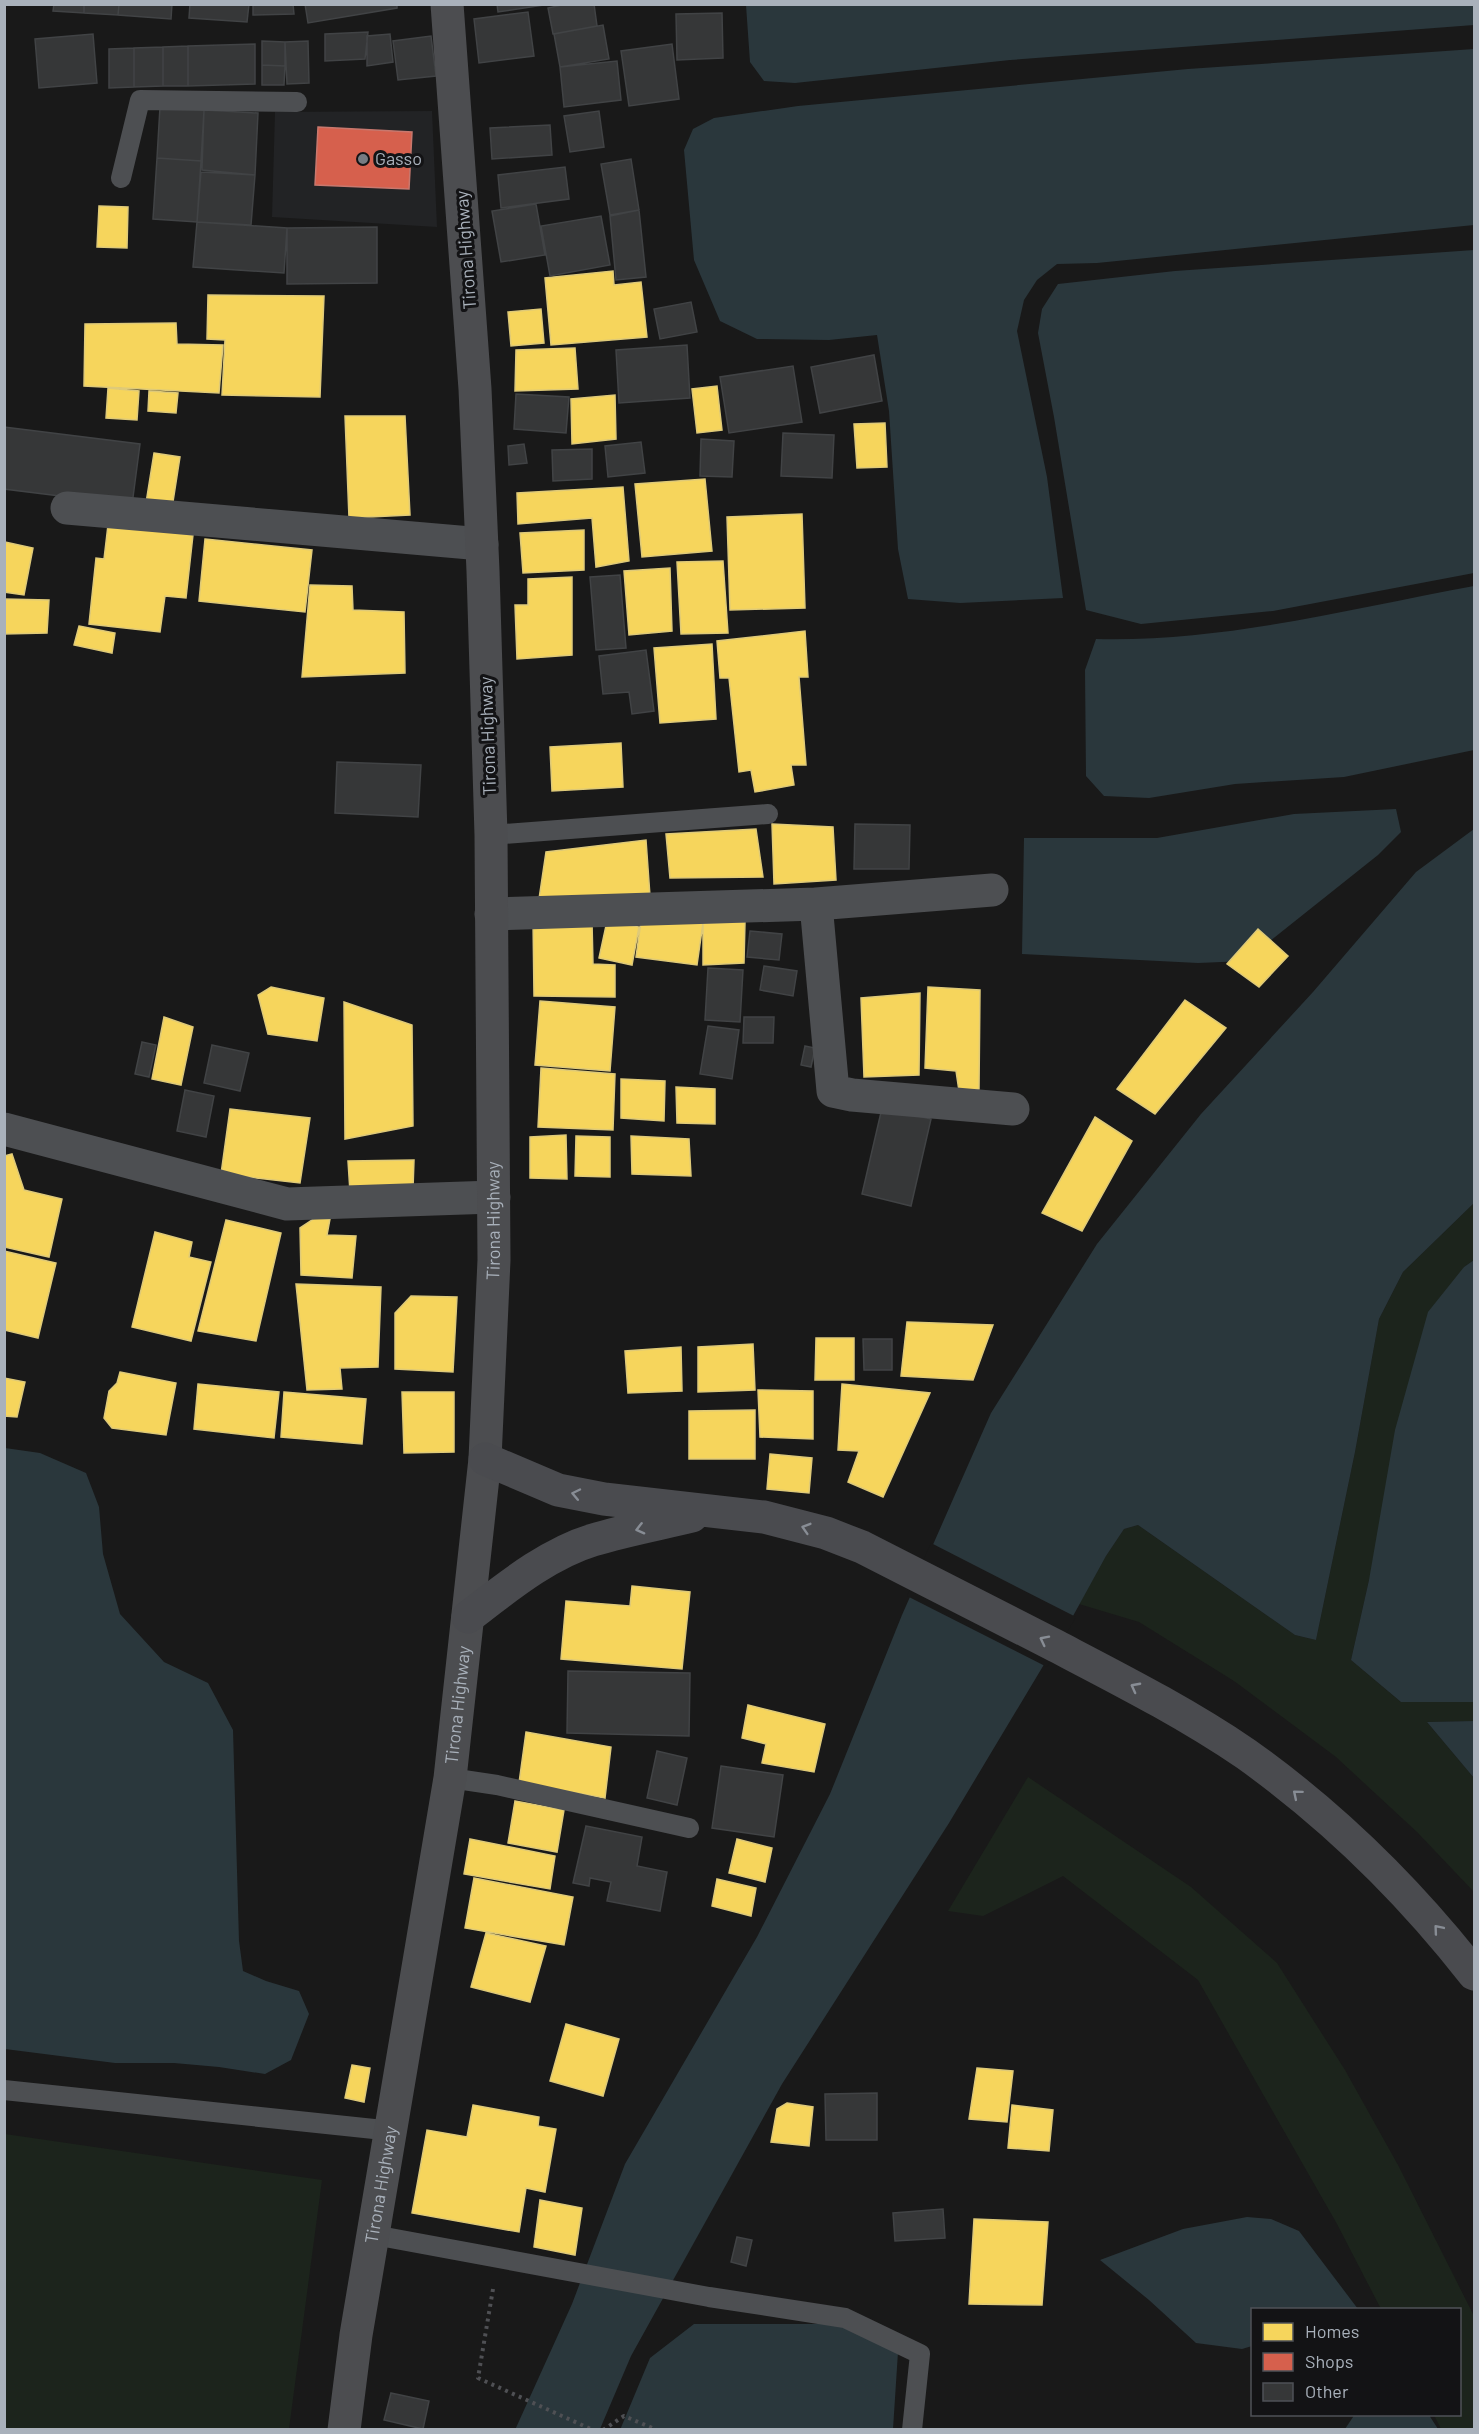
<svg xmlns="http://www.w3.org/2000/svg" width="1479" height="2434" font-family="Barlow,sans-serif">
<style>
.built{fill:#222325}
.green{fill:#1c241c}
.water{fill:#2a373c}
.pier{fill:#191919}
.homes{fill:#f6d55c;stroke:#dfca78;stroke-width:1.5}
.shops{fill:#d6604d;stroke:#c8786e;stroke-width:1.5}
.building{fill:#363738;stroke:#414345;stroke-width:1.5}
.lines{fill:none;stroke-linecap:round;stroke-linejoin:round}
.path{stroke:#4f5054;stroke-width:4;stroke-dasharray:3 4.5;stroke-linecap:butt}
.service{stroke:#4d4f52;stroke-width:20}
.minor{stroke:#4d4f52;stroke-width:33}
.secondary{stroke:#4c4d50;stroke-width:33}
.motorway{stroke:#4a4b4f;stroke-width:33}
.oneway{stroke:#888d95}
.poi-dot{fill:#777c82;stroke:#131315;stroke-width:2}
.labels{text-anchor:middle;stroke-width:6;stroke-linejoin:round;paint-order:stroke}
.poi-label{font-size:18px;fill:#a9b1bb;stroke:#131315;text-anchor:start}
.street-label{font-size:18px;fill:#a9b1bb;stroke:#131315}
</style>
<rect width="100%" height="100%" fill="#191919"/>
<path class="built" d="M432 111 437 227 272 217 275 112Z"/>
<path class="green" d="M1474 1203V1260L1464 1267 1369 1580 1351 1660 1401 1702H1474V1721L1427 1722 1474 1778V1892L1417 1832 1336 1757 1234 1681 1139 1622 1079 1604 1106 1556 1124 1529 1138 1525 1295 1635 1316 1640 1355 1452 1379 1319 1403 1272Z
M1028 1777 1191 1887 1277 1963 1345 2070 1398 2165 1474 2316V2429H1441L1434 2415 1460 2414V2310L1381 2309 1337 2224 1198 1980 1063 1876 983 1916 948 1911Z
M5 2134 322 2180 289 2429H5Z"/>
<path class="water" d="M1474 4V25L1010 60 795 83 764 81 750 62 746 5Z
M1474 49V225L1097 263 1057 264 1037 280 1024 300 1017 331 1047 477 1063 598 960 603 908 599 898 549 889 411 877 335 829 340 757 339 720 321 694 260 684 150 693 129 714 118 798 106 1188 69Z
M1474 250V573L1273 611 1141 624 1086 610 1054 417 1038 333 1042 309 1058 284 1175 271Z
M1474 586V750L1344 777 1235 784 1149 798 1104 796 1086 776 1085 670 1096 639C1225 642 1349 609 1474 586Z
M1396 809 1401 832 1378 855 1245 961 1198 963 1022 954 1024 838H1157L1294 814Z
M1474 829V1203L1403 1272 1379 1319 1355 1452 1316 1640 1295 1635 1138 1525 1124 1529 1106 1556 1073 1616 949 1823 782 2084 631 2356 600 2429 515 2430 572 2304 625 2164 757 1937 830 1794 902 1615 991 1413 1097 1244 1201 1114 1313 992 1416 872Z
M1474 1260V1702H1401L1351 1660 1369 1580 1395 1430 1428 1312 1464 1267Z
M5 1448 40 1453 86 1473 99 1507 103 1554 120 1614 164 1662 208 1683 233 1730 239 1941 243 1971 266 1981 299 1991 309 2014 291 2060 265 2074 219 2067 174 2063H115L5 2049Z
M1474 1721V1778L1427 1722Z
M1247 2217 1271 2219 1299 2231 1358 2309 1252 2310V2346L1242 2349 1196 2343 1149 2300 1100 2260 1183 2229Z
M694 2324H851L898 2352 893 2429 620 2430 650 2358Z
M1355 2414 1429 2415 1438 2429H1345Z"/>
<path class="pier" d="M931 1543 1076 1617 1047 1667 907 1596Z"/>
<path class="homes" d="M99 206 128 207 127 248 97 247Z
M613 271 614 285 641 282 647 337 551 345 545 278Z
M208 295 324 296 320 397 222 395 225 340 207 339Z
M541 309 544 343 511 346 508 312Z
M176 323 177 344 223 345 219 393 84 386 85 324Z
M575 348 578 389 515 391 516 350Z
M717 386 722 430 697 433 692 389Z
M108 388 139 391 137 420 106 418Z
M149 391 178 393 176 413 148 411Z
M615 395 616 439 572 444 571 399Z
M345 416H405L410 515 349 518Z
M885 423 887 467 857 468 854 424Z
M154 453 180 457 172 508 146 503Z
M705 479 712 551 642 557 635 484Z
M623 487 629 561 596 567 592 518 518 524 517 493Z
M802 514 805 608 730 610 727 517Z
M108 525 193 535 186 598 165 596 160 632 89 624 96 558 104 559Z
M584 530V570L523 573 520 533Z
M205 539 312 550 305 612 199 601Z
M5 542 33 548 24 595 4 592Z
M723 561 728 633 681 634 677 562Z
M670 568 672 631 629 635 624 571Z
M572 577V655L517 659 515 605H528V579Z
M310 585 352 586 353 610 404 612 405 673 302 677Z
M4 599 49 600 47 633 4 634Z
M79 626 115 633 112 653 74 645Z
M805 631 808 677H799L806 765H791L794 785 755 792 751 770 739 772 729 678H720L717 641Z
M712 644 716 719 660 723 654 648Z
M621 743 623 787 552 791 550 747Z
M772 824 833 827 836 880 774 884Z
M756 829 763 877 670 878 666 834Z
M646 840 650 896 539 899 546 852Z
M642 914 703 923 697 965 636 957Z
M533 920 592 922 593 964 615 965V997L534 996Z
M607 921 639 927 632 965 599 958Z
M745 922 744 963 703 965V923Z
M1258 929 1288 956 1259 987 1227 964Z
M271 987 324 998 317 1041 268 1034 258 995Z
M928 987 980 990 979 1089 959 1091 956 1071 925 1068Z
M920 993 919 1075 864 1077 861 998Z
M1185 1000 1226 1028 1155 1114 1117 1089Z
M540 1001 615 1007 610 1071 535 1065Z
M344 1002 412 1025 413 1126 345 1139Z
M164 1017 193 1027 181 1085 152 1079Z
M541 1068 615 1074 613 1130 538 1127Z
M621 1079 665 1081 664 1121 621 1118Z
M676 1087 715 1089V1124L677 1123Z
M230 1109 310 1118 300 1183 221 1174Z
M1095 1117 1132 1141 1082 1231 1042 1213Z
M566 1135 567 1179 530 1178V1137Z
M576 1136 610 1137V1177L575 1176Z
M631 1136 689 1139 691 1176 632 1174Z
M12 1154 24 1190 62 1199 49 1257 4 1247V1156Z
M414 1160 413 1189 350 1192 348 1161Z
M315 1218 330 1219 327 1235 356 1236 352 1278 301 1275 300 1228Z
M226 1220 281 1233 256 1341 198 1331Z
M155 1232 192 1242 189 1257 211 1262 191 1341 132 1327Z
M4 1251 56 1263 38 1338 4 1330Z
M296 1284 381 1287 378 1367 340 1368 342 1389 307 1390Z
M411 1296 457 1297 453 1372 395 1369V1313Z
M907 1322 993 1325 973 1380 901 1376Z
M816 1338H854V1380H815Z
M753 1344 755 1390 698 1392V1347Z
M681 1347 682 1391 628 1393 625 1351Z
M120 1372 176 1383 166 1435 112 1428 104 1418 109 1391 117 1383Z
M4 1378 25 1382 17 1417 4 1416Z
M198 1384 279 1392 274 1438 194 1429Z
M842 1384 930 1393 883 1497 848 1482 859 1451 838 1450Z
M758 1390 813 1391V1439L760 1437Z
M284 1392 366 1399 362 1444 281 1437Z
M402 1392H454V1452L404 1453Z
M755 1410V1459H689V1411Z
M770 1454 812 1458 809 1493 767 1489Z
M632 1586 690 1592 682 1669 561 1659 566 1601 630 1606Z
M748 1705 825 1724 814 1772 762 1763 766 1744 742 1738Z
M526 1732 611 1747 605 1798 519 1783Z
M515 1801 564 1810 557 1852 508 1843Z
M470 1839 555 1856 550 1889 464 1874Z
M737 1839 772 1848 765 1882 729 1873Z
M474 1878 573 1897 564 1945 465 1928Z
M717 1879 756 1888 751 1916 712 1906Z
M486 1933 546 1946 530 2002 471 1987Z
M566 2024 619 2039 603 2096 550 2081Z
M352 2065 370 2068 364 2102 345 2098Z
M977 2068 1013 2071 1007 2122 969 2119Z
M787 2103 813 2107 809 2146 771 2142 777 2109Z
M473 2105 539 2117 538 2126 556 2129 545 2192 526 2188 519 2232 412 2213 427 2130 467 2137Z
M1012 2105 1053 2110 1049 2151 1008 2148Z
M540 2200 582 2208 575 2255 534 2247Z
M974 2219 1048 2222 1042 2305 969 2304Z"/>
<path class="shops" d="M318 127 412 132 409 189 315 185Z"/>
<path class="building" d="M54 4H84V13L53 11Z
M84 4H119L118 15 84 13Z
M119 4H172L171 19 118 15Z
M190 4H249L247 22 189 18Z
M253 4H293L294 14 253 15Z
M305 4H397V8L308 23Z
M497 4H550L498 12Z
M566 4H594L597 26 553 34 548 8Z
M528 12 534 56 479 63 474 19Z
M722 13 723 58 677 60 676 14Z
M603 25 609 59 560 67 554 34Z
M368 32 365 59 325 61V34Z
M93 34 97 83 39 88 35 39Z
M390 34 393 62 367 66V36Z
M431 36 436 76 398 80 393 41Z
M262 41 285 42V66L262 65Z
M308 41 309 83 287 84 285 42Z
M255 44V84L188 86V46Z
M672 44 679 99 629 106 621 51Z
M188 46V86H163V47Z
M163 47V86L134 87V48Z
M134 48V87L109 88V49Z
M617 61 621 100 564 107 560 67Z
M262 65 285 66 284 85H262Z
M160 107 204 110 201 161 157 158Z
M204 110 258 113 255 175 202 170Z
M599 111 604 147 570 152 564 116Z
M550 125 552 155 492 159 490 128Z
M157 158 201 161 197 222 153 219Z
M631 159 639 210 610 215 601 164Z
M565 167 569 199 501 208 498 175Z
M201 172 255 175 251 225 197 222Z
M536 204 545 255 501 262 492 211Z
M639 210 646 277 616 280 610 216Z
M601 216 610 265 550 276 541 226Z
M197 222 287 228 284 273 193 267Z
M377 227V283L287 284V228Z
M691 302 697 332 660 339 654 309Z
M687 345 690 398 619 403 616 350Z
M874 355 882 401 820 413 811 367Z
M793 366 802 422 729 433 720 377Z
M516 394 569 397 566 433 514 429Z
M4 427 140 444 132 505 4 489Z
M783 433 834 435 832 478 781 476Z
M701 439 734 441 732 477 700 476Z
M641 442 645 473 608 477 605 446Z
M524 444 527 463 509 465 508 446Z
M592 449V479L553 481 552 450Z
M620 575 626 648 596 650 590 577Z
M646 650 654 711 632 714 629 692 603 694 599 656Z
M337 762 421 765 418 817 335 813Z
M855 824 910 825 909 869H854Z
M750 931 782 934 779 960 747 957Z
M764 966 797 971 793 996 760 990Z
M708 968 743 970 740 1022 705 1020Z
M744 1017H774L773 1043H743Z
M708 1026 739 1030 732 1079 700 1074Z
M142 1042 156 1045 149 1077 135 1074Z
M212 1045 249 1053 240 1091 204 1083Z
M805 1046 815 1048 811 1067 801 1065Z
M185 1090 214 1096 206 1137 177 1131Z
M882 1108 931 1119 911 1206 862 1194Z
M863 1339H892V1370H864Z
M568 1671 690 1673 689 1736 567 1733Z
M657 1751 687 1758 677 1805 647 1798Z
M721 1766 783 1775 774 1837 712 1828Z
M586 1826 642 1837 637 1866 667 1872 660 1911 607 1901 611 1882 590 1878 589 1886 573 1883Z
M877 2093V2140H826L825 2094Z
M943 2209 945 2238 895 2241 893 2213Z
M737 2237 752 2240 746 2266 731 2262Z
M391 2393 429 2401 423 2429 384 2420Z"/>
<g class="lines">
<path class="path" d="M493 2289 478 2378 593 2430
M603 2430 624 2416 657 2430"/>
<path class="service" d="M121 178 140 100 297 102
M491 835 768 814
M450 1778 497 1785 689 1828
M4 2090 393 2131
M374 2235 709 2297 845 2318 920 2354 912 2430"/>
<path class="minor" d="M67 508 482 544
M816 904 992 890
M491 914 816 904 833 1091 852 1095 1013 1109
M4 1129 287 1204 494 1197"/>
<path class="secondary" id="s1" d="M344 2430 356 2335 450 1778 485 1459 494 1260 491 835 483 571 475 389 447 4"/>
<path class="motorway" d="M485 1459 558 1490 604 1499 764 1517 826 1533 862 1547C926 1580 991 1613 1056 1646 1121 1680 1186 1713 1246 1754 1333 1816 1409 1891 1474 1974
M468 1617C506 1588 547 1554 593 1540 626 1530 659 1524 692 1516"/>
</g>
<defs><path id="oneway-chevron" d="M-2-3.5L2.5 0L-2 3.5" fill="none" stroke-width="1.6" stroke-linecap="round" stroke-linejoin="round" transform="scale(1.5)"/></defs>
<g class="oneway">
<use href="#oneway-chevron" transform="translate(576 1494) rotate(-168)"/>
<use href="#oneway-chevron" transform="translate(806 1528) rotate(-163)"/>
<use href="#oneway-chevron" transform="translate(640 1529) rotate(166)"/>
<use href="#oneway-chevron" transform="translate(1044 1640) rotate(-153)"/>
<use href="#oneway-chevron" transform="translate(1135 1687) rotate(-152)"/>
<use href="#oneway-chevron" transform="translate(1297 1794) rotate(-140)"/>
<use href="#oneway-chevron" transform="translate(1438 1929) rotate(-130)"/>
</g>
<circle class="poi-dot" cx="363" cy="159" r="6"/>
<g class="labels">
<g class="poi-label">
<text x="375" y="165">Gasso</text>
</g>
<g class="street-label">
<text transform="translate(466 250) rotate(-94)" y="6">Tirona Highway</text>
<text transform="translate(488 736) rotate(-92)" y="6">Tirona Highway</text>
<text dy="6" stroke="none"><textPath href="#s1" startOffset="1220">Tirona Highway</textPath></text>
<text dy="6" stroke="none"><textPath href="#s1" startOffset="734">Tirona Highway</textPath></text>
<text dy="6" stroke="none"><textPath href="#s1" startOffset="248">Tirona Highway</textPath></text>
</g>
</g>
<rect width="1479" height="2434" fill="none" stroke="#a9b1bb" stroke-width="12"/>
<rect x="1251" y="2308" width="210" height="108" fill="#131315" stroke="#4f5257" stroke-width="1.5"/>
<rect x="1263" y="2323" width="30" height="18" fill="#f6d55c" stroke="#4f5257" stroke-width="1.5"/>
<text x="1305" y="2338" font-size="18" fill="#a9b1bb">Homes</text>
<rect x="1263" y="2353" width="30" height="18" fill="#d6604d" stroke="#4f5257" stroke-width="1.5"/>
<text x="1305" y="2368" font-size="18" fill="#a9b1bb">Shops</text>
<rect x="1263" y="2383" width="30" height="18" fill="#363738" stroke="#4f5257" stroke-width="1.5"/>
<text x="1305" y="2398" font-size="18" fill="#a9b1bb">Other</text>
</svg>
